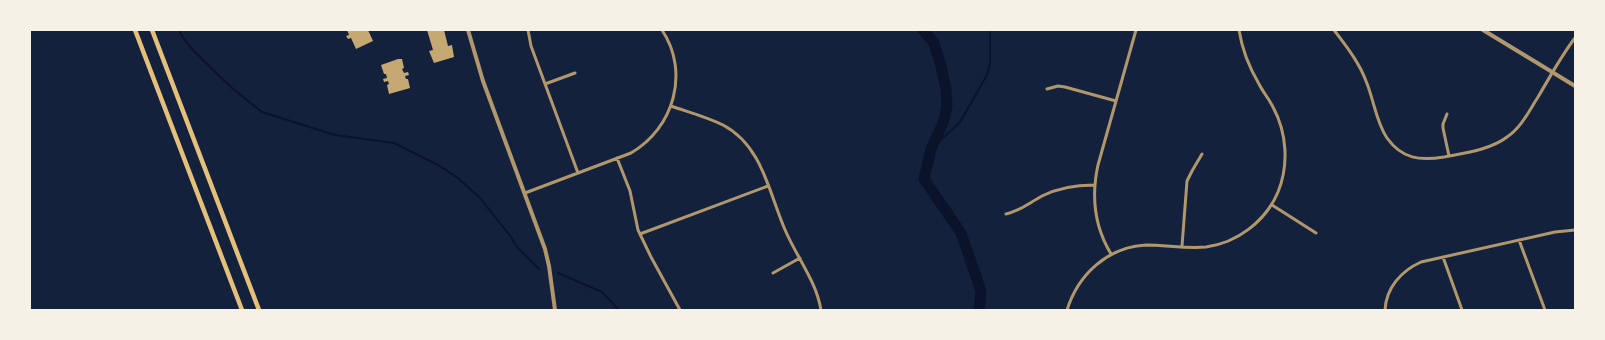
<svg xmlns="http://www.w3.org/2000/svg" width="1605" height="340" font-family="Ubuntu,sans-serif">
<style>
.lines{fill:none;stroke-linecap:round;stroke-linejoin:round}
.stream{stroke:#0b132b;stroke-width:2}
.river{stroke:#0b132b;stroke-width:11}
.building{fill:#c6a872}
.minor{stroke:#b1986c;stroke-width:3}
.tertiary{stroke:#b1986c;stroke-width:4}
.secondary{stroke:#e5c07b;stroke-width:4.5}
</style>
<rect width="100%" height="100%" fill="#14213d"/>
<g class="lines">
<path class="stream" d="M179 30 182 36 192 49 214 71 232 88 262 112 335 135 394 143 438 165 458 178 480 198 511 237 517 247 539 269
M931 149 960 122 987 75 990 63V30
M558 273 602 292 619 310"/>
<path class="river" d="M923 30 934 43 941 66 946 89 947 107 943 123 931 149 924 179 961 233 981 291 979 310"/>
</g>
<path class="building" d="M347 30H368L373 41 356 49 351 38 348 39 346 36 349 35Z
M427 30H444L448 46 452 45 454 57 434 63 429 51 433 50Z
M398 59H402L404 68 402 69 404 73 408 72 409 75 405 76 406 79H408L410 88 389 94 387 85 389 84 388 81 384 82 383 79 387 78 386 74H384L381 65Z"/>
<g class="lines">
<path class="minor" d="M528 30 531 46 578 173
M1334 30C1346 46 1359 62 1366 81 1374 100 1376 122 1387 138 1402 159 1420 161 1444 157 1464 153 1490 150 1507 137 1521 128 1529 111 1538 97 1550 77 1561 56 1575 38
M545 84 575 73
M1047 89 1058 86 1065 87 1116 101
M671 106C688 112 707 117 723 125 763 146 769 194 786 232 798 259 816 281 821 310
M1447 114 1443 124V128L1449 156
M617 158 630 191 638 230 651 257 680 310
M525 193 631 153C674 128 690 72 662 30
M1272 205 1316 233
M1006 214C1020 211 1029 203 1042 196 1058 188 1076 185 1094 185
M640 234 768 186
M1519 240 1545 310
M1182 246 1187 181 1192 171 1202 154
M1111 254C1094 226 1091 197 1098 165L1136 30
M1443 257 1462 310
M773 273 800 258
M1067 310C1078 275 1107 247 1146 245 1166 245 1186 249 1206 247 1237 243 1266 221 1278 192 1289 165 1287 133 1273 107 1269 99 1263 92 1259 84 1249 67 1242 49 1239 30
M1385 310C1386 288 1401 271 1421 262L1555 232 1575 230"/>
<path class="tertiary" d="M468 30 483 81 545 249 549 266 555 310
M1483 30 1575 86"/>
<path class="secondary" d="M135 30 242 310
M152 30 259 310"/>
</g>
<rect width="1605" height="340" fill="none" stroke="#f6f1e7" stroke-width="62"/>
</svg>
